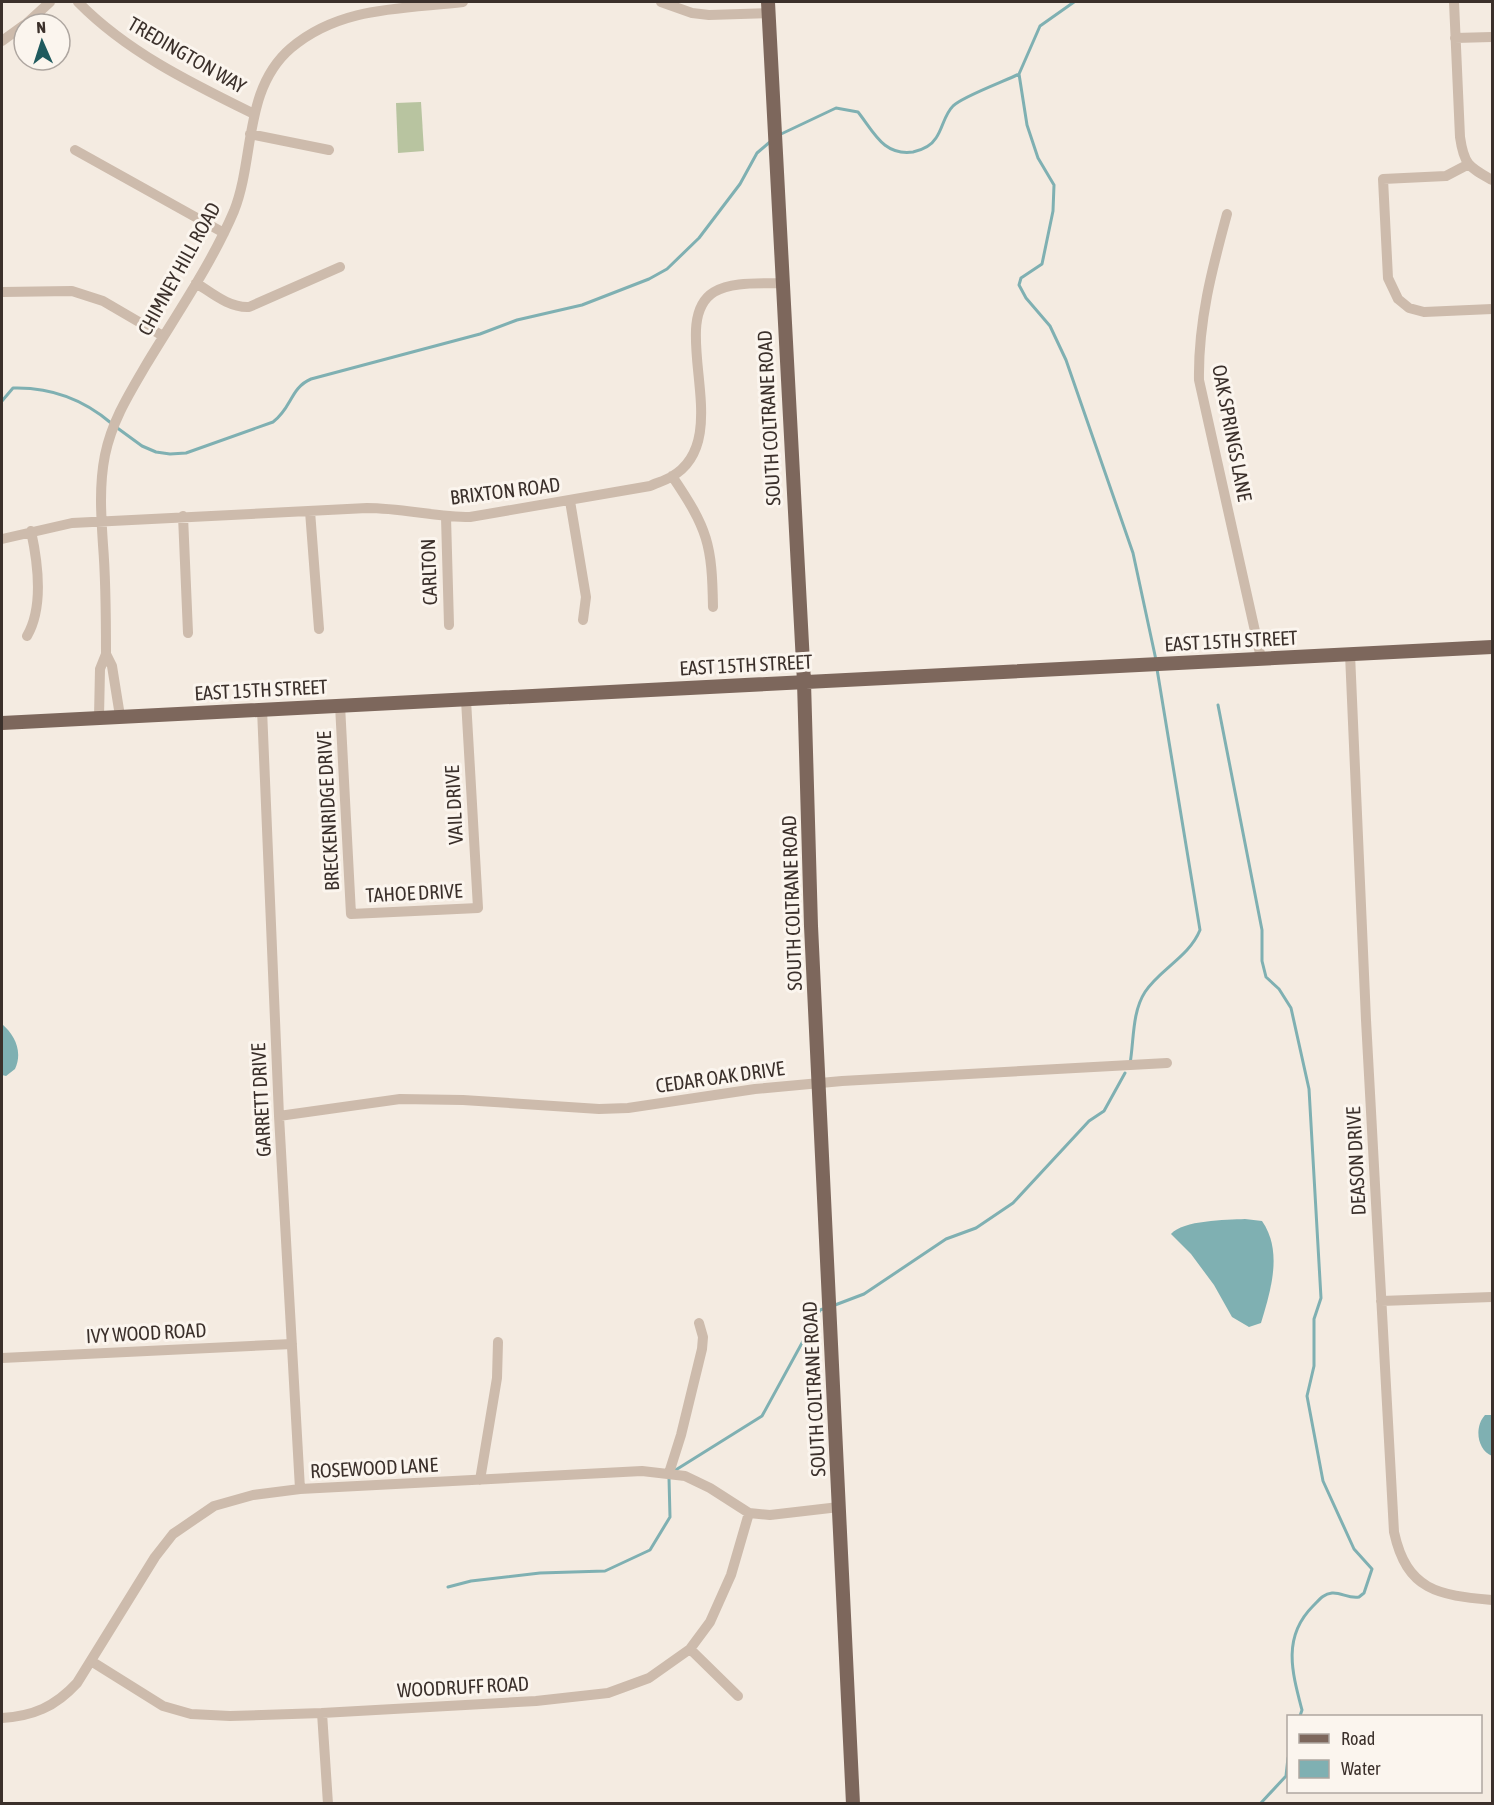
<svg xmlns="http://www.w3.org/2000/svg" width="1494" height="1805" font-family="'Asap Condensed',sans-serif">
<style>
.green{fill:#b8c4a0}
.water{fill:#7fb0b2}
.lines{fill:none;stroke-linecap:round;stroke-linejoin:round}
.stream{stroke:#7fb0b2;stroke-width:3}
.minor{stroke:#cdbbac;stroke-width:10}
.major{stroke:#7d675c;stroke-width:14}
.labels{text-anchor:middle;stroke-width:6;stroke-linejoin:round;paint-order:stroke}
.street-label{font-size:20px;fill:#3b302b;stroke:#fbf5ee}
</style>
<rect width="100%" height="100%" fill="#f4ebe1"/>
<path class="green" d="M421 102 424 151 398 153 396 103Z"/>
<path class="water" d="M2 1024C15 1035 23 1052 15 1069L6 1076 2 1075Z
M1245 1219 1262 1221C1283 1251 1271 1290 1261 1323L1249 1327 1232 1317 1214 1285 1191 1254 1171 1234C1183 1220 1226 1220 1245 1219Z
M1485 1415H1492V1456C1477 1450 1474 1427 1485 1415Z"/>
<g class="lines">
<path class="stream" d="M1019 74 1027 125 1038 158 1054 185 1053 211 1042 264 1021 278 1019 285 1026 298 1050 326 1066 360 1133 553 1156 660
M1019 74 1040 26 1074 2
M779 135 836 108 858 112C874 132 883 156 913 152 922 150 931 146 936 138 943 128 944 115 953 106 961 97 1005 81 1019 74
M2 401 13 388C50 387 83 399 111 423
M116 427 142 446 156 452 170 454 186 453 273 422C292 408 290 388 311 379L480 334 517 320 582 305 649 279 667 269 699 238 740 184 757 153 771 141
M1218 705 1262 930V961L1266 977 1279 989 1291 1008 1309 1089 1321 1298 1314 1319V1366L1307 1396 1323 1481 1354 1549 1372 1569 1364 1593 1359 1597C1349 1599 1341 1592 1332 1593 1323 1594 1319 1600 1313 1606 1282 1637 1292 1672 1302 1710L1300 1716
M1130 1064C1134 1040 1132 1012 1145 992 1160 969 1189 957 1200 930L1157 669
M835 1305 864 1294 946 1239 976 1228 1013 1203 1089 1121 1104 1111 1125 1073
M674 1471 762 1416 820 1310 826 1308
M448 1587 471 1581 540 1573 605 1571 650 1550 670 1517 669 1478
M1260 1804 1286 1776 1288 1758"/>
<path class="minor" d="M78 2C127 52 191 83 254 114
M661 2 692 13 709 15 768 13
M1454 2 1460 137C1464 165 1469 167 1492 180
M26 24 50 2
M1455 38 1492 37
M2 41 24 25
M250 134 329 150
M75 150 224 233
M1467 165 1446 176 1383 179 1388 278 1398 299 1409 308 1424 312 1492 309
M1227 214C1212 269 1198 322 1199 380L1261 658
M196 283C212 293 229 308 249 307L340 267
M2 292 72 291 103 301 163 336
M672 476C708 529 712 544 713 607
M570 501 586 597 583 620
M310 511 319 629
M183 516 188 633
M446 517 449 625
M2 539 72 523 367 508C402 508 435 517 470 517L650 486C656 483 664 481 671 477 738 440 665 322 714 292 733 281 760 284 781 283
M27 636C44 607 38 563 31 531
M106 654 112 666 120 716
M1350 654 1366 1020 1394 1532C1407 1591 1438 1595 1492 1600
M340 705 351 914 478 908 466 700
M262 709 279 1116 300 1489
M99 717 100 669 106 654C106 618 106 581 103 545 101 515 99 485 105 455 112 421 129 394 146 365 176 315 211 265 234 211 255 158 243 89 291 48 340 6 403 9 463 2
M279 1116 400 1099 463 1100 599 1109 628 1108 755 1089 842 1081 1167 1063
M1381 1301 1492 1297
M2 1358 292 1344
M669 1473 681 1435 702 1349 703 1337 699 1323
M480 1480 497 1378 498 1342
M690 1649 738 1696
M91 1661 163 1706 191 1714 230 1716 322 1713 536 1701 608 1693 649 1678 690 1649 710 1622 731 1575 749 1513
M322 1713 328 1804
M2 1718C33 1716 55 1707 77 1683L155 1557 173 1534 214 1506 253 1495 300 1489 642 1471 685 1476 710 1488 749 1513 770 1515 839 1507"/>
<path class="major" d="M768 2 804 682 811 926 853 1804
M2 723 1492 647"/>
</g>
<g class="labels">
<g class="street-label">
<text transform="translate(187 55) rotate(30)" y="7">TREDINGTON WAY</text>
<text transform="translate(179 269) rotate(-61)" y="7">CHIMNEY HILL ROAD</text>
<text transform="translate(769 418) rotate(-93)" y="7">SOUTH COLTRANE ROAD</text>
<text transform="translate(1232 433) rotate(79)" y="7">OAK SPRINGS LANE</text>
<text transform="translate(505 491) rotate(-7)" y="7">BRIXTON ROAD</text>
<text transform="translate(429 572) rotate(-92)" y="7">CARLTON</text>
<text transform="translate(1231 641) rotate(-3)" y="7">EAST 15TH STREET</text>
<text transform="translate(746 665) rotate(-3)" y="7">EAST 15TH STREET</text>
<text transform="translate(261 690) rotate(-3)" y="7">EAST 15TH STREET</text>
<text transform="translate(454 805) rotate(-93)" y="7">VAIL DRIVE</text>
<text transform="translate(328 811) rotate(-93)" y="7">BRECKENRIDGE DRIVE</text>
<text transform="translate(414 893) rotate(-3)" y="7">TAHOE DRIVE</text>
<text transform="translate(792 903) rotate(-92)" y="7">SOUTH COLTRANE ROAD</text>
<text transform="translate(720 1077) rotate(-8)" y="7">CEDAR OAK DRIVE</text>
<text transform="translate(261 1100) rotate(-93)" y="7">GARRETT DRIVE</text>
<text transform="translate(1356 1161) rotate(-93)" y="7">DEASON DRIVE</text>
<text transform="translate(146 1333) rotate(-3)" y="7">IVY WOOD ROAD</text>
<text transform="translate(814 1389) rotate(-93)" y="7">SOUTH COLTRANE ROAD</text>
<text transform="translate(374 1468) rotate(-3)" y="7">ROSEWOOD LANE</text>
<text transform="translate(463 1687) rotate(-3)" y="7">WOODRUFF ROAD</text>
</g>
</g>
<rect width="1494" height="1805" fill="none" stroke="#3b302b" stroke-width="6"/>
<rect x="1287" y="1715" width="195" height="78" fill="#fbf5ee" stroke="#aea6a0" stroke-width="1.5"/>
<rect x="1299" y="1734" width="30" height="9" fill="#7d675c" stroke="#aea6a0" stroke-width="1.5"/>
<text x="1341" y="1745" font-size="18" fill="#3b302b">Road</text>
<rect x="1299" y="1760" width="30" height="18" fill="#7fb0b2" stroke="#aea6a0" stroke-width="1.5"/>
<text x="1341" y="1775" font-size="18" fill="#3b302b">Water</text>
<g transform="translate(42 42) rotate(357)"><circle r="28" fill="#fbf5ee" stroke="#aea6a0" stroke-width="1.5"/>
<path d="M0-4.5L10 22L0 15L-10 22Z" fill="#1f5a5e"/>
<text y="-9" font-size="16" font-weight="bold" text-anchor="middle" fill="#3b302b">N</text>
</g>
</svg>
